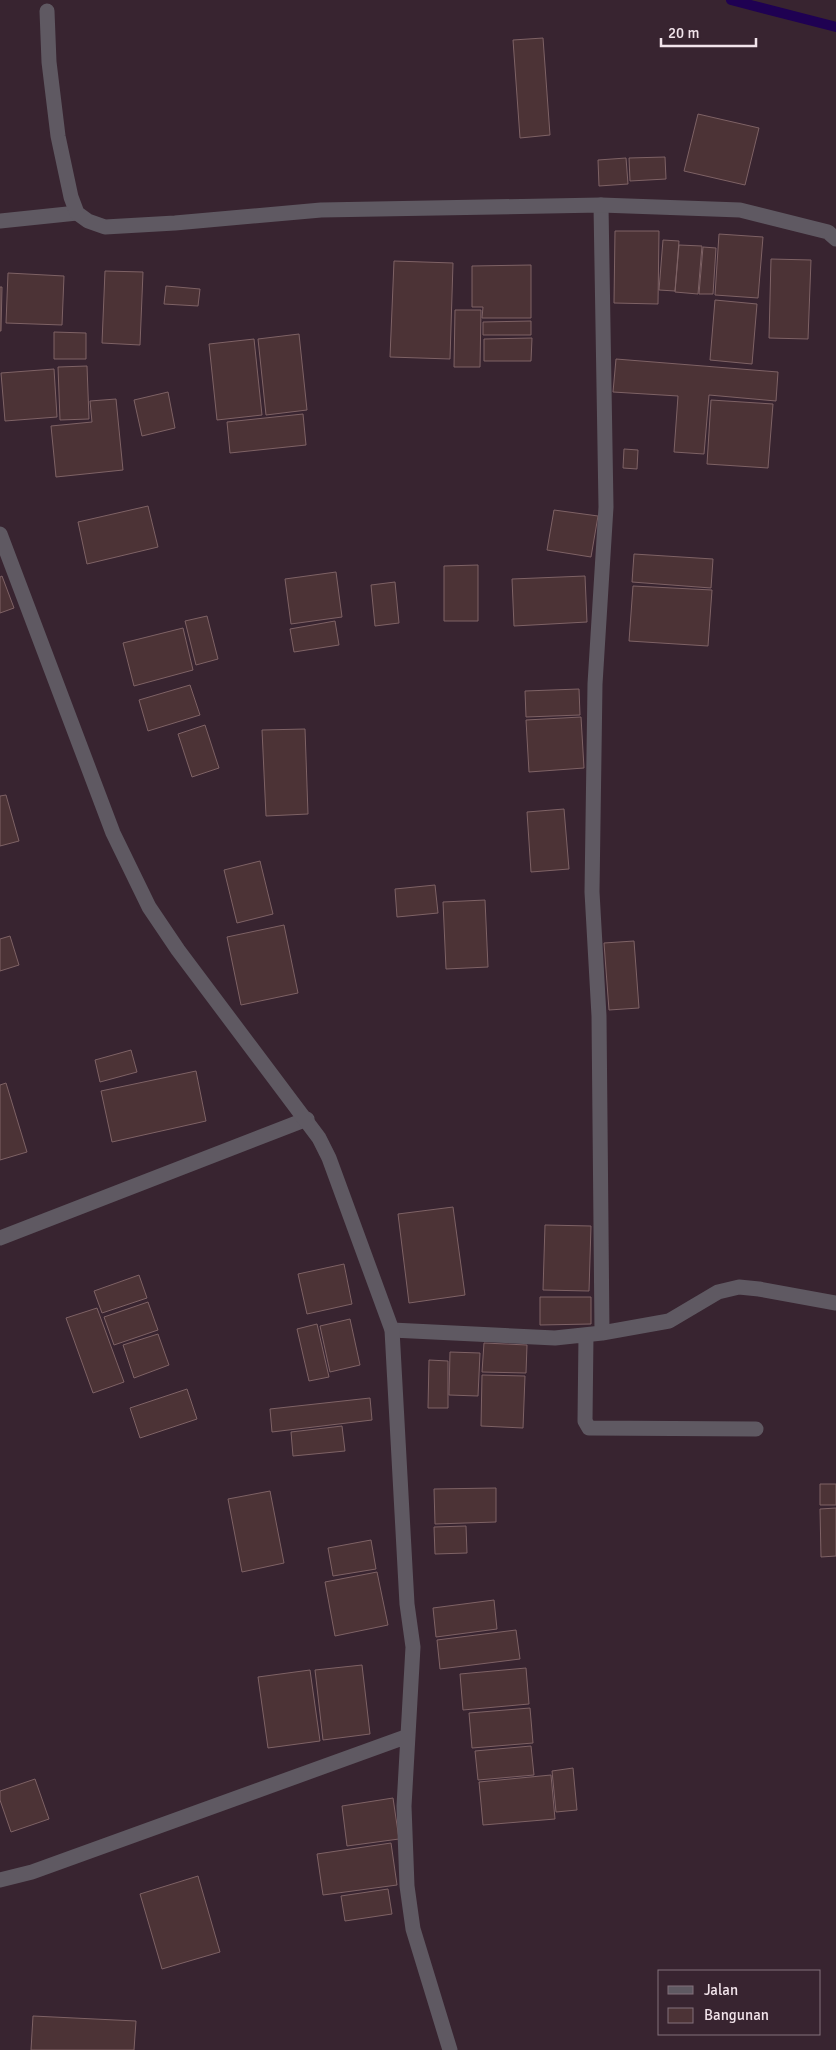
<svg xmlns="http://www.w3.org/2000/svg" width="836" height="2050" font-family="Signika,sans-serif">
<style>
.lines{fill:none;stroke-linecap:round;stroke-linejoin:round}
.stream{stroke:#1f0152;stroke-width:10}
.building{fill:#4c3336;stroke:#7e6265}
.service{stroke:#5f5962;stroke-width:15}
.minor{stroke:#5f5962;stroke-width:15}
.tertiary{stroke:#5f5962;stroke-width:15}
</style>
<rect width="100%" height="100%" fill="#382430"/>
<g class="lines">
<path class="stream" d="M731 0 836 27"/>
</g>
<path class="building" d="M543 38 550 135 520 138 513 40Z
M698 114 759 128 745 185 684 171Z
M665 157 666 179 630 181 629 158Z
M626 158 628 184 599 186 598 160Z
M615 231H659L658 304 614 303Z
M719 234 763 237 758 298 715 295Z
M663 240 679 241 675 291 659 290Z
M679 245 702 246 698 294 675 292Z
M703 247 716 248 713 294H699Z
M771 259 811 260 808 339 769 338Z
M394 261 453 263 450 359 390 357Z
M531 265V318H482L483 307H472V266Z
M105 271 143 272 140 345 102 343Z
M8 273 64 276 62 325 6 323Z
M166 286 200 289 198 306 164 304Z
M0 287H2L1 331H0Z
M715 300 757 304 752 364 710 360Z
M455 310H481L480 367H454Z
M531 321V335H483V322Z
M54 332 86 333V359H54Z
M299 334 307 410 266 415 258 339Z
M532 338 531 361H484V339Z
M254 339 262 415 217 420 209 344Z
M616 359 778 372 776 401 709 395 704 454 674 452 678 396 613 392Z
M87 366 89 419 60 420 58 367Z
M54 369 57 417 5 421 1 373Z
M168 392 175 428 142 436 134 400Z
M116 399 123 470 56 477 51 426 92 422 90 401Z
M711 400 773 404 768 468 707 464Z
M303 414 306 445 230 453 227 422Z
M624 449 638 450 637 469 623 468Z
M148 506 158 547 87 564 78 522Z
M554 510 598 516 591 557 547 550Z
M634 554 713 559 711 588 632 582Z
M478 565V621H444V566Z
M336 572 342 617 291 624 285 579Z
M2 576 14 608 0 613V577Z
M585 576 587 622 514 626 512 579Z
M395 582 399 623 375 626 371 585Z
M633 586 712 590 708 646 629 641Z
M207 616 218 659 196 665 185 621Z
M335 621 339 645 294 652 290 629Z
M183 628 193 670 134 686 123 643Z
M190 685 200 715 148 731 139 700Z
M579 689 580 715 526 717 525 691Z
M581 717 584 768 529 772 526 720Z
M205 725 219 768 192 777 178 734Z
M305 729 308 814 266 816 262 730Z
M6 795 19 841 0 846V796Z
M564 809 569 869 531 872 527 812Z
M260 861 273 914 237 923 224 870Z
M435 885 438 913 397 917 395 889Z
M485 900 488 967 446 969 443 902Z
M284 925 298 993 241 1005 227 937Z
M10 936 19 965 0 971V939Z
M634 941 639 1008 609 1010 604 943Z
M131 1050 137 1072 100 1082 95 1060Z
M196 1071 206 1121 112 1142 101 1091Z
M6 1083 27 1152 0 1160V1085Z
M453 1207 465 1295 409 1303 398 1214Z
M545 1225 591 1226 589 1291 543 1290Z
M344 1264 352 1304 307 1314 298 1274Z
M139 1275 147 1298 102 1313 94 1291Z
M540 1297H591V1324L540 1325Z
M148 1302 158 1330 114 1345 104 1317Z
M97 1308 124 1382 93 1393 66 1318Z
M350 1319 360 1365 330 1372 320 1326Z
M317 1324 329 1377 309 1381 297 1329Z
M158 1334 169 1365 134 1378 123 1345Z
M484 1343 527 1345 526 1373 482 1372Z
M450 1352 480 1353 478 1396 449 1395Z
M429 1360 448 1361V1408H428Z
M482 1375 525 1376 523 1428 481 1426Z
M187 1389 197 1419 140 1438 130 1408Z
M370 1398 372 1420 272 1432 270 1409Z
M342 1426 345 1451 293 1456 291 1432Z
M820 1484H836V1505H820Z
M496 1488V1522L435 1524 434 1489Z
M270 1491 284 1563 242 1572 228 1499Z
M836 1508V1556L821 1557 820 1509Z
M466 1526 467 1553 435 1554 434 1527Z
M371 1540 376 1569 333 1576 328 1548Z
M377 1572 388 1625 335 1636 325 1582Z
M494 1600 497 1629 436 1637 433 1608Z
M516 1630 520 1659 440 1669 437 1640Z
M362 1665 370 1734 323 1740 315 1670Z
M526 1668 529 1704 463 1710 460 1674Z
M310 1670 320 1741 268 1748 258 1677Z
M530 1708 533 1743 472 1748 469 1713Z
M531 1746 534 1775 478 1780 475 1751Z
M573 1768 577 1810 556 1812 552 1771Z
M551 1775 555 1819 483 1825 479 1782Z
M35 1779 49 1819 11 1832 0 1800V1791Z
M393 1798 399 1839 347 1846 342 1806Z
M391 1843 397 1885 323 1895 317 1854Z
M198 1876 220 1952 162 1969 140 1894Z
M388 1889 392 1914 345 1921 341 1896Z
M33 2016 136 2021 134 2050H31Z"/>
<g class="lines">
<path class="service" d="M0 1238 307 1119
M392 1330 555 1338 602 1333 599 1016 592 892 595 684 606 507 601 205
M602 1333 669 1321 718 1292 739 1287 759 1289 836 1303
M586 1335 585 1421 589 1428 756 1429"/>
<path class="minor" d="M0 221 77 213
M0 534 113 833 149 907 178 950 319 1138 329 1158 392 1330 407 1604 413 1647 404 1806 407 1886 413 1929 450 2050
M0 1880 32 1872 408 1736"/>
<path class="tertiary" d="M47 11 49 62 58 136 71 197 77 213 88 221 105 227 175 223 321 210 601 205 740 210 828 232 836 239"/>
</g>
<rect x="658" y="1970" width="162" height="65" fill="#382430" stroke="#82717b"/>
<rect x="668" y="1986" width="25" height="8" fill="#5f5962" stroke="#82717b"/>
<text x="704" y="1995" font-size="15" fill="#f2e4eb">Jalan</text>
<rect x="668" y="2008" width="25" height="15" fill="#4c3336" stroke="#82717b"/>
<text x="704" y="2020" font-size="15" fill="#f2e4eb">Bangunan</text>
<path d="M661 38v8h95v-8" fill="none" stroke="#f2e4eb" stroke-width="2.5"/>
<text x="668" y="38" font-size="15" fill="#f2e4eb" stroke="#382430" stroke-width="4" paint-order="stroke">20 m</text>
</svg>
